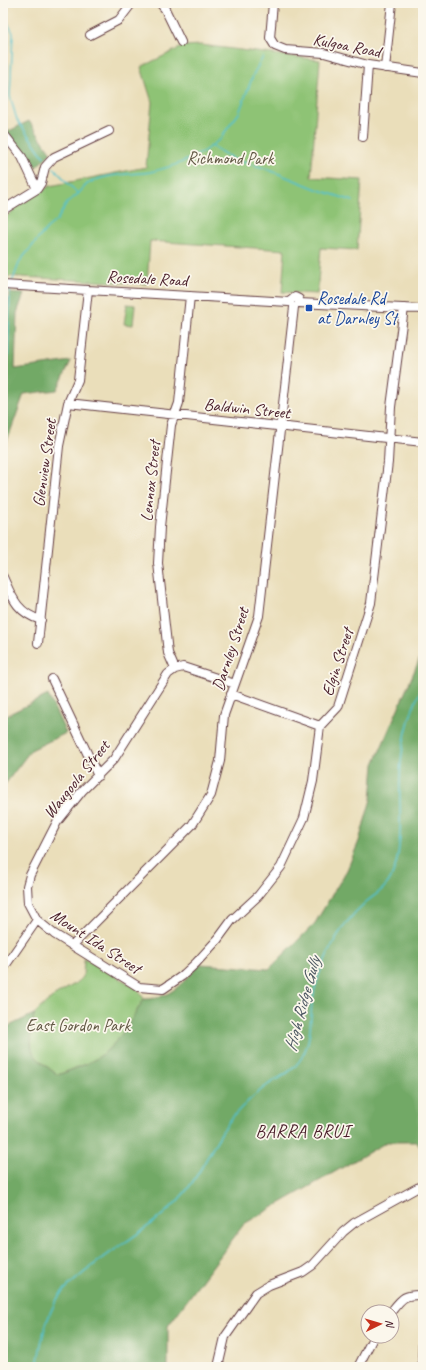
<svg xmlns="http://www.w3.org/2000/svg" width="426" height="1370" font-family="Caveat,sans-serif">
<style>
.green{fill:#8ec375;stroke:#6c7150}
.forest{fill:#72a966;stroke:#5e6448}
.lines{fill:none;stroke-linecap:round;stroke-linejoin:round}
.stream{stroke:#53c1cb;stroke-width:1.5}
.minor-casing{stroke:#623c40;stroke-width:10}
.minor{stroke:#fff;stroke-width:8}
.transit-dot{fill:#1a4fb4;stroke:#fbf7ec;stroke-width:1.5}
.labels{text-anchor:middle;stroke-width:3.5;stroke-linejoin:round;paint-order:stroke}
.street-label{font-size:17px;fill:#4a1f2b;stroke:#fbf7ec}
.park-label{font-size:17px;fill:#625845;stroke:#fbf7ec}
.transit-label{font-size:17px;fill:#164399;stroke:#fbf7ec;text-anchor:start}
.water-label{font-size:18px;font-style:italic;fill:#4d5863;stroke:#fbf7ec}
.neighbourhood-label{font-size:18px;letter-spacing:1px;fill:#4a1f2b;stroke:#fbf7ec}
</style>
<rect width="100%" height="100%" fill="#fbf7ec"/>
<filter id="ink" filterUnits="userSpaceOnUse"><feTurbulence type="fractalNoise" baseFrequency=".025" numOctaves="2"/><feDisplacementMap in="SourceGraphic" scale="8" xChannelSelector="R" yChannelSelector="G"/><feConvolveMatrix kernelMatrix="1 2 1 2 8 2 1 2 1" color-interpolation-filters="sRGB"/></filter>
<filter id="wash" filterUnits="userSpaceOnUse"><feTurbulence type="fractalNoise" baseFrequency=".012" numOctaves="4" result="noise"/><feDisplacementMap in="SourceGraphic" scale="16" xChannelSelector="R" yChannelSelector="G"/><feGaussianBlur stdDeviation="0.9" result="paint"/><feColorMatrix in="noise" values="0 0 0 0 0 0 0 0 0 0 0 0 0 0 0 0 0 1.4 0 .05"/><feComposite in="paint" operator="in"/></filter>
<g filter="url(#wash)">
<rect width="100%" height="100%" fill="#eadeba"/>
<path class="green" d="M201 45 320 60 311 177 362 180 357 250 321 248 317 294 282 292 285 250 150 241 147 284 3 276V220L18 206 50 186 146 167 152 102 141 67 184 46Z
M127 304 135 305 133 325 124 324Z
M84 958 137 988 144 999C132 1019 121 1040 103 1054 90 1064 72 1069 58 1075 25 1051 30 1052 34 1014L51 998 78 982 83 977Z"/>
<path class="forest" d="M29 121 51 153 36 167 7 132Z
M9 293 24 294 17 313 15 369 71 361 57 390 24 394 3 452V343Z
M423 651V1150L416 1142H387L244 1224 168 1326V1367H3V1029L34 1014C30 1052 25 1051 58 1075 73 1069 90 1064 103 1054 121 1039 132 1019 144 999 171 999 182 983 200 964L269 969 315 923 347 870 359 841 371 799 374 764Z
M48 695 66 733 31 750 3 787V717Z"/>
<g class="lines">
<path class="stream" d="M3 14 13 33 10 96 17 120 44 157
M222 136 239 113 254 73 263 57
M211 146 222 138
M78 194C82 190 85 185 89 183 106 173 131 175 150 172 172 167 193 160 211 146L235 160 264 168 319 190 353 201
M12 282 20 261 47 228 57 220 67 203 78 194 54 168
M3 368 8 357 10 289
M37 1367C41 1342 45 1318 59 1296 64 1289 73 1282 80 1276 114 1246 157 1227 186 1191 207 1165 217 1131 241 1108 249 1100 259 1091 269 1084 283 1075 295 1071 303 1055 312 1038 310 1020 312 1002 315 985 321 967 329 951 338 932 350 916 366 902 376 894 386 889 392 876 404 847 399 812 400 782 400 750 408 714 423 686"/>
</g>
</g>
<g filter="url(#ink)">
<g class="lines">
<defs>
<path id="minor" d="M160 3 165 9 181 42
M273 3 270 38 275 46 285 50 324 53 368 65 423 73
M90 35 119 20 132 3
M385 68 392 3
M3 133 22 157 37 189
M363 137 368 65
M3 210 37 189 41 183 45 167 54 157 109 131
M3 285 289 302
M289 302 295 297 299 299V303
M299 303 423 309
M68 403 423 442
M3 577C12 597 17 613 41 620
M38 643 59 446 68 403 78 380 88 290
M175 669 168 653 158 563 160 527 171 425 179 403 190 296
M52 679 98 776
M231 694 320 726
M37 920 54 934 139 987 163 989 182 976 196 963 218 939 232 920 258 896 281 867 304 818 313 781 320 726 338 707 371 603 388 462 391 407 404 308
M73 945 192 825 211 795 220 761 224 715 259 616 294 307
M3 969 37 920 28 903 27 886 30 875 57 822 82 791 114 759 168 674 175 669 183 667 235 684
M391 1312C402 1298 404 1294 423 1295
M218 1367 225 1337 256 1293 269 1285 303 1272 313 1265 343 1232 354 1223 417 1188 423 1186
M358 1367 374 1336
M422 1367 423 1334"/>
</defs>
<use href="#minor" class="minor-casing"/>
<use href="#minor" class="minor"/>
</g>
</g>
<rect class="transit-dot" x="305" y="304" width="8" height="8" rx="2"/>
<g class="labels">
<g class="street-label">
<text transform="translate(347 45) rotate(11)" y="6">Kulgoa Road</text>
<text transform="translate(147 278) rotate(3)" y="6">Rosedale Road</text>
<text transform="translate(247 408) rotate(6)" y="6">Baldwin Street</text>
<text transform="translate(44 463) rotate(-82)" y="6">Glenview Street</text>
<text transform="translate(150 481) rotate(-84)" y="6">Lennox Street</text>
<text transform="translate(230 649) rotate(-72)" y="6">Darnley Street</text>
<text transform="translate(337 662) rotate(-72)" y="6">Elgin Street</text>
<text transform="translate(76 779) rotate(-51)" y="6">Waugoola Street</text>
<text transform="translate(96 941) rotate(33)" y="6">Mount Ida Street</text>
</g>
<g class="park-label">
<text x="230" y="164">Richmond Park</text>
<text x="78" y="1031">East Gordon Park</text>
</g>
<g class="transit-label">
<text x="317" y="304">Rosedale Rd<tspan x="317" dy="20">at Darnley St</tspan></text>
</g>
<g class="water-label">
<text transform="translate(302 1004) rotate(-75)" y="6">High Ridge Gully</text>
</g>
<g class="neighbourhood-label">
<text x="303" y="1137">BARRA BRUI</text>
</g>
</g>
<rect width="426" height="1370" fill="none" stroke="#fbf7ec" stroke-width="16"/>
<g transform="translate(380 1324) rotate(85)"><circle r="19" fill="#fbf7ec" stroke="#b4a19f"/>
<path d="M0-3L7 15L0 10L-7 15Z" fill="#c8321e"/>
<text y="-6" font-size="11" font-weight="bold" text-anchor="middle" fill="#4a1f2b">N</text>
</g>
</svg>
